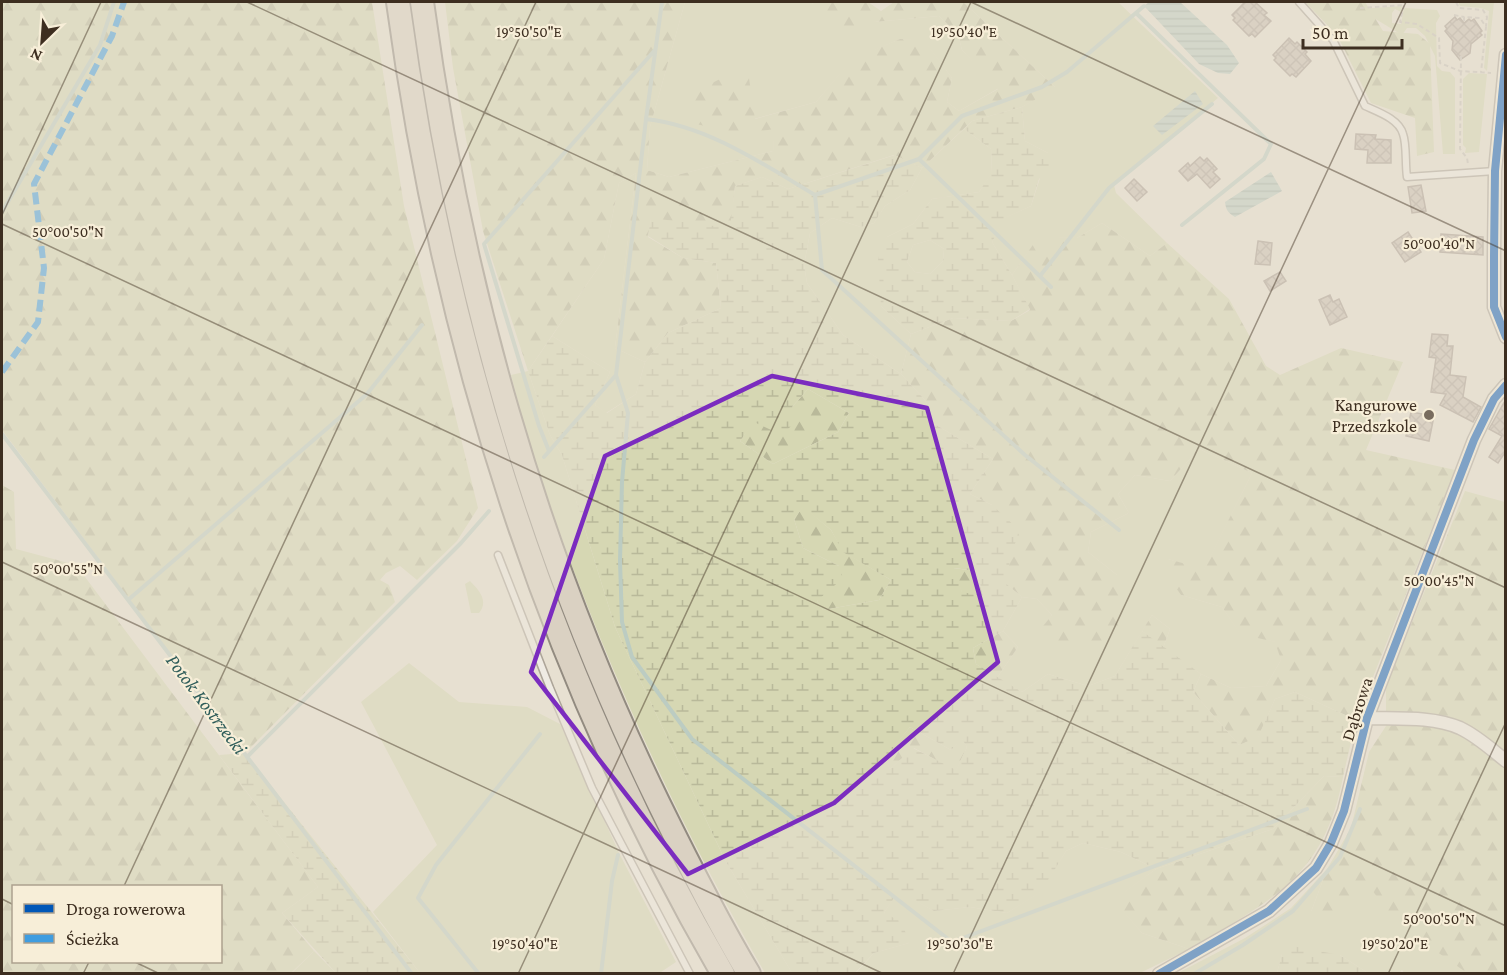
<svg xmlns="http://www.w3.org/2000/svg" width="1507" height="975" font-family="'Crimson Pro',serif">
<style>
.green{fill:#d6d7b3}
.forest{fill:url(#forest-firs);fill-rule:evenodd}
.wetland{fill:url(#wetland-marsh);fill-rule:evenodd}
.water{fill:url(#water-rules)}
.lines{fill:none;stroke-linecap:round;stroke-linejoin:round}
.stream{stroke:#bcccc2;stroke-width:4}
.building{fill:url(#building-cross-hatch);stroke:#a89c90;stroke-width:1.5}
.lane-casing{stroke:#ada599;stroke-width:9}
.street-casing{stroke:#ada599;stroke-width:15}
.highway-casing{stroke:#928b80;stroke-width:26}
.path{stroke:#c8c2b9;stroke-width:2;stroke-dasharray:4.5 3;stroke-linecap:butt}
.lane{stroke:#efebe3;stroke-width:6}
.street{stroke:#efebe3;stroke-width:12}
.highway{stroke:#dad1c2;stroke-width:22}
.quiet{stroke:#3f9de0;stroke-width:6;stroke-dasharray:12 6;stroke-linecap:butt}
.cycleway-casing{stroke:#f7eed8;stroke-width:11}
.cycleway{stroke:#0057b8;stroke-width:8}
.marked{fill:none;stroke:#7b2cbf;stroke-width:4.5;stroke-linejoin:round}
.ticks{fill:none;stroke:#3d2e20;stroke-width:1.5;stroke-opacity:0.45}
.poi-dot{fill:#786c5e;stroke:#f7eed8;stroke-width:2}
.labels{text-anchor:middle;stroke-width:4.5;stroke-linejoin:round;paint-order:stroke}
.poi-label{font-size:18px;fill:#3d2e20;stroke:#f7eed8;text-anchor:end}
.street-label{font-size:18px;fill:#3d2e20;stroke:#f7eed8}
.water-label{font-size:20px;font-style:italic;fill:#2f5d5a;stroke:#f7eed8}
.ticks-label{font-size:15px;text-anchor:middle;fill:#3d2e20;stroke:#f7eed8;stroke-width:4.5;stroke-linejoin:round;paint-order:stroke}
</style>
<defs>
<pattern id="forest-firs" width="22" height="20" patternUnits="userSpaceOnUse" patternTransform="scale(1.5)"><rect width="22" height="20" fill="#d6d7b3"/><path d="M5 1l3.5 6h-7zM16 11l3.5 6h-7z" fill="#b9b99a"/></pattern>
<pattern id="wetland-marsh" width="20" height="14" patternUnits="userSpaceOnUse" patternTransform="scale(1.5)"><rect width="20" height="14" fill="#d6d7b3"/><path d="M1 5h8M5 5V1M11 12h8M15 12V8" fill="none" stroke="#b9b99a"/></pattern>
<pattern id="water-rules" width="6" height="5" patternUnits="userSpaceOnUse" patternTransform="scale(1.5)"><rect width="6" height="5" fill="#bcccc2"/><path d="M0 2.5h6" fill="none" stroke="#a2b0a6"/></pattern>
<pattern id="building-cross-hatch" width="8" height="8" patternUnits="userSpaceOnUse" patternTransform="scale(1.5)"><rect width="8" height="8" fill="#cbbfb2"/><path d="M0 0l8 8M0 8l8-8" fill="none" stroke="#afa499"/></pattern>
</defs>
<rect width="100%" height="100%" fill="#e7e0d1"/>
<path class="green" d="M685 2H815L812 4 874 22 939 16 958 34 962 50 999 88 959 111 947 102 952 78 924 41 900 39 852 60 816 102 754 119 743 133 775 128 773 151 669 177 647 170 650 127Z
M963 2H1118L1218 98 1114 185 1116 193 1167 243 1150 256 1102 223 1077 238 1039 237 1012 275 992 242 1004 218 1031 206 1048 153 1025 141 1022 107 1055 87Z
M1458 2H1494L1487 71 1484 68 1489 11 1481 8 1460 6Z
M1402 6 1401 12 1395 9 1392 13V23L1401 24 1404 8 1437 10 1440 16 1436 23 1437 66 1442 71 1450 72 1455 78V154H1443L1435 56 1425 36 1416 28H1407L1402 35 1359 9Z
M1469 73 1487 74 1479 152 1465 153 1466 148 1463 145V79Z
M964 129 991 149 992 173 979 192 932 199 913 224 887 237 881 306 911 334 901 374 843 335 807 283 804 265 810 233 832 218 861 227 874 223 885 206 910 190 922 168Z
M636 173 615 348 645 362 636 394 606 413 595 405 610 372 552 336 604 259 619 183Z
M930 240 944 249 943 261 930 274 915 272 907 262 913 245Z
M528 371 550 435 562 455 615 627 725 860 792 973H765C674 816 599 651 541 479 529 445 520 409 511 375Z
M1199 449 1252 473 1204 570 1168 559 1181 595 1222 607 1240 633 1276 642 1281 660 1266 686 1231 688 1201 674 1163 648 1170 629 1152 615 1115 676 1088 686 1048 674 1022 692 997 678 1018 647 1003 631 1022 597 1037 599 1052 615 1036 636 1117 575 1088 552 1091 532 1129 513 1118 494 1135 475 1170 481Z
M470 581C479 590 489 601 479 613H471L465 584Z
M409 663 459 702 527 707 560 724 621 857 676 962 658 974 420 973 373 912 437 845 361 702Z
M1364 824 1484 973 1405 974 1402 970 1399 973H1368L1340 955 1282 954 1277 973 1176 974 1245 938 1291 908 1327 869 1311 912Z
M1083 843 1121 852 1156 869 1114 900 1142 933 1189 949 1140 973 855 974 874 953 909 943 884 913 898 891 934 911 970 907 1007 913 1040 892 1066 851Z
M314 951 336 973 291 974Z"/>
<path class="forest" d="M2 2H372L404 206 478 508 457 541 417 580 400 566 386 573 380 580 389 585 395 602 245 753 2 430Z
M445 2H685L650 127 647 170 669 177 773 151 774 129 743 134 691 123 694 92 724 77 749 78 755 119 816 102 852 59 900 39 924 40 952 78 947 102 959 111 998 89 962 50 958 34 939 16 874 22 856 37 819 20 812 4 815 2H868L881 11 894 2H963L1056 88 1022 107 972 121 922 168 894 155 788 189 762 177 735 186 731 229 651 219 648 237 683 258 716 263 721 308 668 333 645 362 615 348 636 173 619 183 604 259 528 371 483 231 453 68Z
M1305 2H1365L1383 31 1418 34 1430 44 1434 152 1417 156 1415 118 1371 103 1337 35Z
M1102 223 1150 256 1167 243 1229 299 1266 366 1280 375 1341 348 1403 362 1366 450 1455 470 1356 720 1295 692 1275 699 1258 738 1239 745 1193 692 1201 674 1231 688 1266 686 1281 660 1275 642 1240 634 1222 607 1181 595 1165 572 1168 559 1204 569 1252 473 1199 449 1170 481 1135 475 1118 494 1129 513 1091 532 1088 552 1117 575 1122 631 1113 643 1040 646 1035 636 1052 615 1037 599 1022 597 1003 582 992 505 970 494 993 459 933 423 925 400 901 374 911 334 953 318 1011 321 1030 310 1012 275 1039 236 1077 238Z
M808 389 849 413 838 432 773 464 740 441 753 422 792 407Z
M2 485 14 492 16 549 76 565 318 887 282 913 314 951 291 973 2 974ZM14 886H220V962H14Z
M1465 491 1505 502V973H1467L1399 925 1368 885 1330 923 1311 912 1327 869 1351 828 1369 752 1386 726V687Z
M803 506 831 530 844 552 891 580 879 600 823 610 817 601 839 566 803 548 794 519Z
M953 568 977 571 983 596 962 593Z
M1152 615 1170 629 1163 648 1142 631Z
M1003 631 1018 647 997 678 976 664 973 648Z
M910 727 951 750 962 738 967 747 956 771 914 748 890 769 884 758Z
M1324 776 1343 777C1324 878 1270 901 1189 949L1142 933 1113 900 1156 869 1273 829Z"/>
<path class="wetland" d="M1022 107 1025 141 1048 153 1054 167 1039 179 1031 206 1005 218 992 242 1012 275 1030 309 1011 321 953 318 911 334 881 306 878 258 887 237 913 224 932 199 979 192 992 172 991 149 964 129 972 121ZM930 240 944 249 943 261 930 274 915 272 907 262 913 245Z
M895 155 922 168 910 190 885 206 874 223 861 227 832 218 810 233 804 265 807 283 843 335 901 374 925 400 933 423 993 459 970 494 992 505 1019 530 1004 582 1022 597 1003 631 973 648 976 664 1022 692 1048 674 1088 686 1115 676 1142 631 1201 674 1193 692 1239 745 1258 737 1275 699 1295 692 1356 720 1343 777 1324 776 1273 829 1156 869 1121 852 1083 843 1066 851 1041 892 1007 913 970 907 934 911 898 892 884 913 902 922 909 943 874 953 855 973H792L725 860 615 627 562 455 550 435 528 371 552 336 610 372 595 405 607 413 636 394 645 362 668 333 721 308 716 263 683 258 648 236 651 218 730 228 735 186 762 177 788 189ZM808 389 849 413 838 432 773 464 740 441 754 422 782 435 796 421 792 407ZM803 507 831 530 843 552 891 580 879 600 823 610 817 601 843 578 839 566 803 548 794 519ZM954 568 977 571 983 596 962 592ZM910 727 951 750 962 739 967 747 956 770 913 748 890 769 885 758Z
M245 753 420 973H336L282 913 318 887 219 755Z
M1292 946 1340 955 1368 973H1277L1282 954Z"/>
<path class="water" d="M1149 2H1180L1227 45 1239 63 1230 74 1218 73 1199 64 1144 6Z
M1195 91 1203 104 1162 135 1153 126Z
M1271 172 1282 191 1235 217C1228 213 1226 210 1225 202Z"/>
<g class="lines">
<path class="stream" d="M662 2 646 119 616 375 628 413 622 482 620 561 622 622 632 657 692 739 952 942 1307 809
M1136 13 1271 144 1264 159 1182 225
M646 119C708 126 763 164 815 195
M919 159 1051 287
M815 195 822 270 1025 455 1119 530
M815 195 919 159 962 116 1042 87 1067 72 1144 6
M2 212 100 45 114 2
M1040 276 1109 188 1212 104
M2 434 412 974
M549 451 539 426 484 244 655 50
M544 457 616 375
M128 600 367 394 422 325
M247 757 461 543 489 511
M479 974 418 898 436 865 540 734
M601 974 612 881 618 855
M1194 974 1243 945 1293 911 1340 857 1360 809"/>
</g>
<path class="building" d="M1245 2H1255L1267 13 1264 15 1271 21 1255 37 1252 34 1249 36 1233 20 1235 18 1232 15Z
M1455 17 1457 20 1460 18 1464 23 1469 19 1471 21 1474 19 1482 31 1480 33 1482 35 1471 44 1470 53 1460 60 1452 50 1453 41 1445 31 1447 29 1445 26Z
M1289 38 1295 44 1297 42 1307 52 1305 54 1311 61 1296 77 1292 74 1290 76 1274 60 1276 58 1273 55Z
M1356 134 1376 135 1375 139 1391 140V163H1367L1368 150 1355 149Z
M1200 157 1204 161 1207 158 1217 169 1213 172 1220 179 1210 188 1197 174 1188 181 1179 171 1188 163 1190 166Z
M1134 179 1147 192 1137 201 1125 188Z
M1421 185 1426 211 1412 213 1408 187Z
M1408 232 1421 252 1405 262 1392 243Z
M1441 234 1483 237V255L1440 252Z
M1258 241 1272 243 1270 265 1255 264Z
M1280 272 1286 281 1270 291 1264 281Z
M1330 295 1333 302 1339 299 1347 317 1330 325 1319 300Z
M1432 334 1448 335 1447 346H1453L1450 375 1466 377 1463 397 1481 407 1473 422 1440 405 1446 394 1431 392 1436 358 1429 357Z
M1506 399V451L1498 463 1489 457 1502 436 1489 429Z
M1411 412 1434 416 1429 441 1406 436Z"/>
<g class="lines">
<defs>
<path id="lane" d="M1299 2 1333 40 1365 106C1378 112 1399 119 1403 134 1407 145 1405 164 1407 177L1495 171
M498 555 550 688 592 788 690 974"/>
<path id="street" d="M1506 55 1495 171 1494 256V307L1506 337
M1367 718C1397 719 1432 716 1460 728 1477 736 1491 749 1506 761
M1159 974 1269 911 1316 868 1331 843 1344 811 1367 718 1474 440 1494 399 1506 385"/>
<path id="highway" d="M398 2C445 347 547 671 723 974
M422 2C460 283 534 548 659 804 687 861 716 919 749 974"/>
</defs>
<use href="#lane" class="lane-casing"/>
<use href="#street" class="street-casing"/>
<use href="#highway" class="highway-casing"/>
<path class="path" d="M1456 2 1459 8 1483 10 1487 17 1486 26
M1404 5 1400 22 1417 24 1439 38 1440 63 1460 71 1491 73
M1360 8 1404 5 1406 2
M1454 15 1464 17
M1464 21V17L1480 18 1486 27 1481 72
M1461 56 1460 149 1467 158 1468 164"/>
<use href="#lane" class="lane"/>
<use href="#street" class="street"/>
<use href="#highway" class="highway"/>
<path class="quiet" d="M2 372 38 322 44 268 34 184 112 36 124 2"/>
<defs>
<path id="cycleway" d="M1506 55 1495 171 1494 256V307L1506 337
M1159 974 1269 911 1316 868 1331 843 1344 811 1367 718 1474 440 1494 399 1506 385"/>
</defs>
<use href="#cycleway" class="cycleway-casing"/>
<use href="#cycleway" class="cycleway"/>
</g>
<path d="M0 0H1507V975H0ZM772 376 927 408 998 662 834 803 688 874 531 672 605 456Z" fill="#e7e0d1" fill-opacity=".55" fill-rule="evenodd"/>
<path class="marked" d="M772 376 927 408 998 662 834 803 688 874 531 672 605 456Z"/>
<path class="ticks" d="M247 2 1506 588M971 2 1506 251M2 215 101 2M2 224 1506 926M2 562 884 974M124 886 536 2M2 899 14 905M135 962 160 974M83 974 89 962M518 974 971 2M953 974 1406 2M1388 974 1506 722"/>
<circle class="poi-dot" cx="1429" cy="415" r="6"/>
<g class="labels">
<g class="poi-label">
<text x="1417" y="411">Kangurowe<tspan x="1417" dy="21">Przedszkole</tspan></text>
</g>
<g class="street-label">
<text transform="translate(1357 709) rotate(-72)" y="6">Dąbrowa</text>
</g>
<g class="water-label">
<text transform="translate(207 704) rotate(53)" y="7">Potok Kostrzecki</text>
</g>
</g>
<g class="ticks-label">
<text x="529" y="37">19°50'50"E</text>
<text x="964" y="37">19°50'40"E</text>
<text x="68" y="237">50°00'50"N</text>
<text x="1439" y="249">50°00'40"N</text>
<text x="68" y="574">50°00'55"N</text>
<text x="1439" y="586">50°00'45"N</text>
<text x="1439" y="924">50°00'50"N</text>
<text x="960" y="949">19°50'30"E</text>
<text x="1395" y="949">19°50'20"E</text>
<text x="525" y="949">19°50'40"E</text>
</g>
<rect width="1507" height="975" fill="none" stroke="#3d2e20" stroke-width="6"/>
<rect x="12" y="885" width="210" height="78" fill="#f7eed8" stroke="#ada18e" stroke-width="1.5"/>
<rect x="24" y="904" width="30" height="9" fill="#0057b8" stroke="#ada18e" stroke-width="1.5"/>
<text x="66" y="915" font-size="18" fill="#3d2e20">Droga rowerowa</text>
<rect x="24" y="934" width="30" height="9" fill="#3f9de0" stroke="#ada18e" stroke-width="1.5"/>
<text x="66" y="945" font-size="18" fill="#3d2e20">Ścieżka</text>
<g transform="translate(42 42) rotate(205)" stroke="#f7eed8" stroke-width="4.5" paint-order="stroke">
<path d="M0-4.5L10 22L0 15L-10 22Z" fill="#3d2e20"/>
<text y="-9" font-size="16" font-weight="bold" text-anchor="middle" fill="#3d2e20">N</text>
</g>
<path d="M1303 39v9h99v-9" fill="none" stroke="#3d2e20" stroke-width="3"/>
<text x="1312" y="39" font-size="18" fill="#3d2e20" stroke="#f7eed8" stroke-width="4.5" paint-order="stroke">50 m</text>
</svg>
